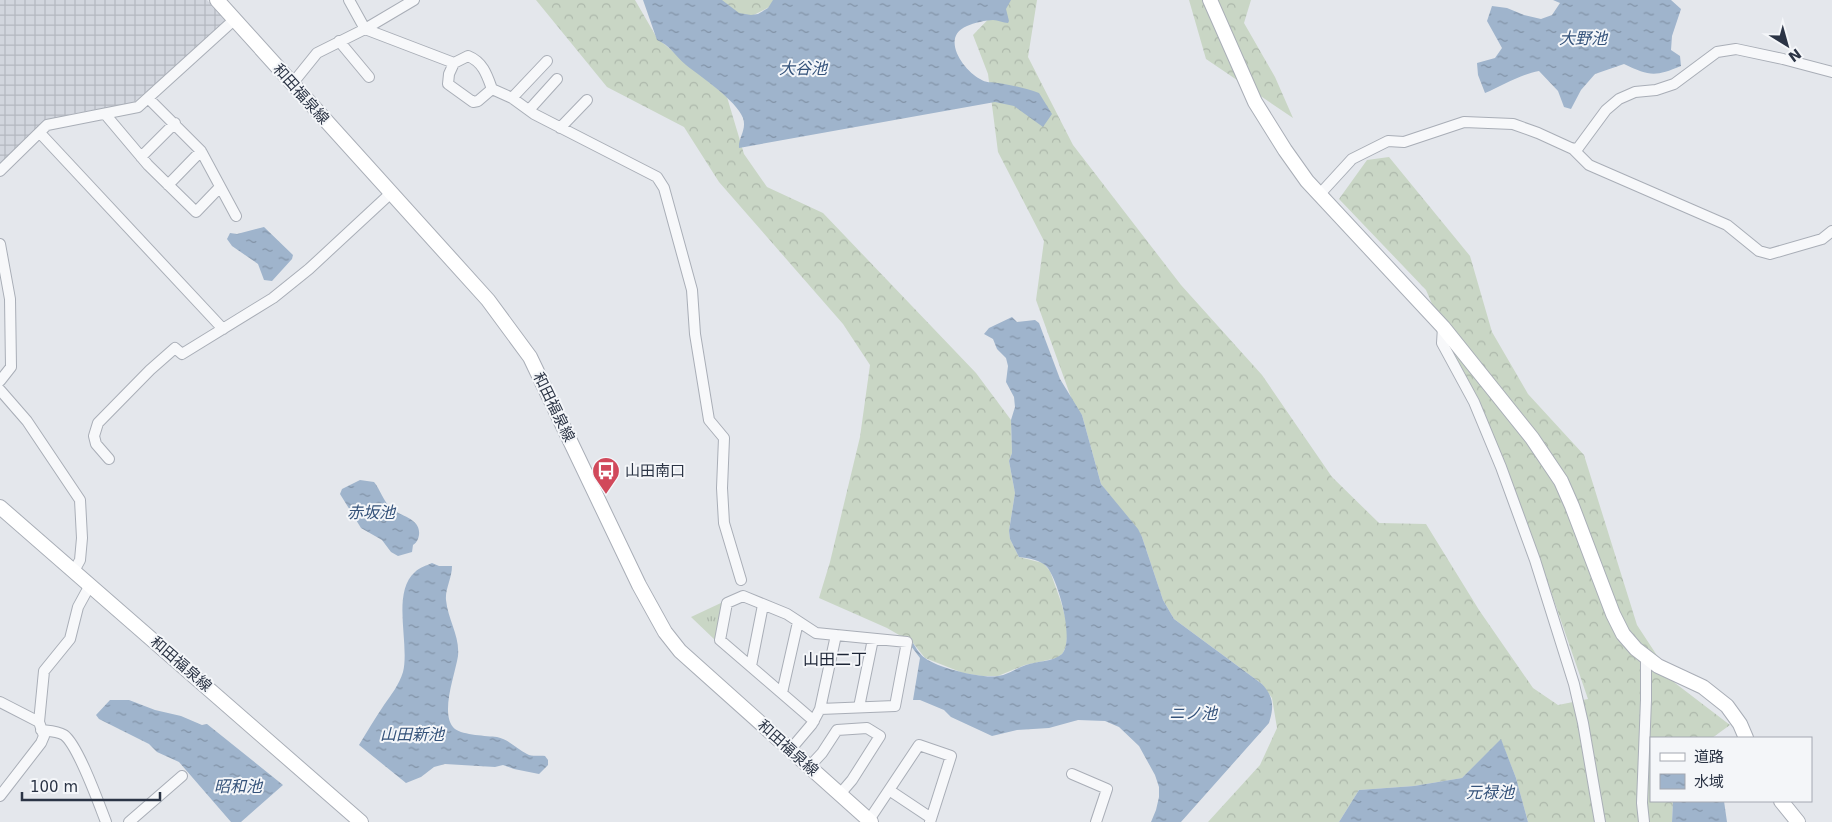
<svg xmlns="http://www.w3.org/2000/svg" width="1832" height="822" font-family="'DejaVu Sans','Noto Sans JP',sans-serif">
<style>
.industrial{fill:url(#industrial-grid)}
.forest{fill:url(#forest-crowns)}
.park{fill:url(#park-tufts)}
.water{fill:url(#water-ripples)}
.lines{fill:none;stroke-linecap:round;stroke-linejoin:round}
.street-casing{stroke:#a9aeb7;stroke-width:12}
.secondary-casing{stroke:#a9aeb7;stroke-width:16}
.street{stroke:#f7f8fa;stroke-width:10}
.secondary{stroke:#fff;stroke-width:14}
.labels{text-anchor:middle;stroke-width:4;stroke-linejoin:round;paint-order:stroke}
.street-label{font-size:15px;fill:#2b3445;stroke:#f4f6f9}
.poi-label{font-size:15px;fill:#2b3445;stroke:#f4f6f9;text-anchor:start}
.water-label{font-size:16px;font-style:italic;fill:#34527a;stroke:#f4f6f9}
.neighbourhood-label{font-size:16px;fill:#1d2536;stroke:#f4f6f9}
</style>
<defs>
<pattern id="industrial-grid" width="8" height="8" patternUnits="userSpaceOnUse" patternTransform="scale(1.25)"><rect width="8" height="8" fill="#d2d6de"/><path d="M0 4h8M4 0v8" fill="none" stroke="#b4b8c0"/></pattern>
<pattern id="forest-crowns" width="20" height="18" patternUnits="userSpaceOnUse" patternTransform="scale(1.25)"><rect width="20" height="18" fill="#c9d6c5"/><path d="M2 6a3 3 0 1 1 6 0M12 15a3 3 0 1 1 6 0" fill="none" stroke="#adb8ab"/></pattern>
<pattern id="park-tufts" width="24" height="20" patternUnits="userSpaceOnUse" patternTransform="scale(1.25)"><rect width="24" height="20" fill="#c9d6c5"/><path d="M3 7l-1-3M5 7V3M7 7l1-3M15 17l-1-3M17 17v-4M19 17l1-3" fill="none" stroke="#adb8ab"/></pattern>
<pattern id="water-ripples" width="26" height="14" patternUnits="userSpaceOnUse" patternTransform="scale(1.25)"><rect width="26" height="14" fill="#9fb4cc"/><path d="M2 4q2-2 4 0t4 0M15 11q2-2 4 0t4 0" fill="none" stroke="#8293a7"/></pattern>
</defs>
<rect width="100%" height="100%" fill="#e4e7ec"/>
<path class="industrial" d="M0 0H207L224 19V25L133 103 71 114 44 123 0 164Z"/>
<path class="forest" d="M536 0H635L657 38 727 97 744 154 767 187 823 213 976 373 1011 420 1012 453 1009 461 1015 493 1009 531 1010 539 1019 557 1043 563 1050 571 1061 602 1068 627 1066 646 1063 653 1057 658 1025 665 998 676H982L963 673 925 658 913 643 887 628 819 598 830 562 860 437 870 365 843 324 719 182 684 127 607 87Z
M719 0H778L777 3 746 19Z
M1007 0H1037L1028 57 1073 145 1181 285 1262 375 1332 477 1379 523 1426 524 1479 610 1533 688 1558 705 1588 699 1530 531 1426 290 1339 199 1367 160 1389 157 1470 256 1492 332 1528 394 1584 455 1637 625 1675 683 1730 725 1712 738H1651V801H1673L1672 822H1528L1516 778 1501 740 1462 778 1414 786 1359 790 1339 822H1208L1260 765 1277 728 1272 698 1262 684 1174 619 1163 600 1142 537 1101 484 1082 415 1073 403 1036 300 1044 241 998 152 988 74 973 35Z
M1189 0H1251L1244 23 1275 77 1293 118 1206 59Z"/>
<path class="park" d="M723 602 715 640 691 617Z"/>
<path class="water" d="M643 0H722L739 13 751 15 758 14 768 8 773 0H1011L1006 9 1009 21 1008 23C1003 23 998 20 993 20 987 20 973 23 967 26 940 37 963 70 980 79 986 83 991 82 998 83 1011 85 1026 88 1039 93L1052 114 1043 127 1014 106 995 102 739 148C738 138 747 130 743 118 736 100 701 77 686 65 675 56 670 45 657 40Z
M1553 0H1671L1681 9 1672 36 1671 50 1680 56 1681 66C1655 77 1649 76 1624 64L1595 74 1581 90 1571 109 1564 107 1558 91 1539 71C1521 74 1502 86 1485 93L1478 75 1477 63 1495 58 1502 48 1487 21 1492 6 1507 8 1524 15 1541 19 1552 15 1560 3Z
M264 227 293 255 292 259 272 281 264 280 258 264 232 246 227 239 230 233 237 234Z
M1012 317 1017 322 1035 320 1039 323 1060 379 1082 415 1101 484 1138 529 1142 537 1163 600 1174 619 1262 684C1274 697 1274 707 1269 723L1181 822H1151L1156 810 1159 797V787L1155 775 1139 746 1119 727 1105 721 1078 720 1049 728 1017 730 992 736 951 717 944 710 920 700H913L920 658 911 646 913 643C916 648 920 655 925 658 938 668 982 679 998 676 1008 675 1016 668 1026 665 1037 661 1053 662 1062 654 1075 640 1058 580 1047 567 1041 560 1028 558 1019 557L1010 539 1009 531 1015 493 1009 461 1012 453 1011 420 1015 407 1014 397 1006 382 1008 366 1006 358 997 349 993 339 984 334 989 328Z
M360 480 374 482C380 489 383 501 391 508 401 517 421 518 419 535 418 540 417 542 413 545L412 552 398 556 391 552 382 540 361 528 340 494 342 489Z
M432 563 439 566H452C452 578 445 589 446 600 448 620 460 636 458 656 455 675 439 716 455 729 463 735 487 736 497 737 508 739 517 749 527 754 532 757 540 755 545 756L548 760V765L539 774 514 769 503 765 495 767 445 764 434 767 421 777 406 783 359 745C367 732 375 718 384 705 391 695 399 685 403 672 410 644 391 593 415 572 420 567 426 566 432 563Z
M110 700H129L155 710 181 716 202 725 207 724 283 785 241 822H231L179 762 157 752 149 744 99 719 96 715Z
M1501 739 1516 778 1528 822H1339L1359 790 1414 786 1462 778Z
M1673 801H1724L1727 822H1672Z"/>
<g class="lines">
<defs>
<path id="street" d="M349 0 365 29 454 63 468 56C483 62 487 75 492 89L512 98 534 114 657 177 664 188 692 290 695 334 709 420 724 438 722 488 724 523 741 580
M339 41 369 77
M454 63 449 74 448 84 473 102 478 101 492 89
M292 84 317 53 365 29 414 0
M148 98 201 151 236 216
M512 98 547 61
M529 110 557 79
M105 114 148 165 196 212 220 187
M560 128 587 100
M40 133 223 329
M1573 149 1578 148 1606 110 1619 99 1635 92 1656 90 1674 84 1717 52 1736 49 1783 59 1832 72
M141 157 175 123
M0 171 47 125 138 107 235 19
M168 185 201 151
M1319 195 1352 159 1388 141 1404 142 1464 122 1513 124 1538 133 1573 149 1589 165 1727 225 1759 251 1770 254 1822 239 1832 231
M0 244 10 299 11 367 0 381
M1443 327 1442 343 1474 402 1501 467 1535 560 1574 684 1583 723 1600 822
M0 390 27 421 80 500 82 538 80 560 74 571
M109 459 96 444 94 436 98 423 150 370 175 348 182 354 273 298 309 269 391 193
M751 666 763 605
M782 693 798 622
M0 702 39 722
M859 707 873 639
M814 721 720 640 727 603 743 596 787 614 816 633 907 642 895 706 820 709
M41 730C49 731 57 731 64 735 78 745 99 804 106 822
M790 750 812 724 820 709 836 635
M809 767 822 753 837 730 867 728 880 736 852 780 840 794
M1072 774 1107 789 1096 822
M889 790 931 818
M0 796 41 743 44 736 39 722 44 671 70 639 78 607 90 585
M869 820 919 745 951 756 930 822
M129 822 182 776
M1644 822 1642 803 1646 700V657"/>
<path id="secondary" d="M217 0 488 300 530 357 639 585 665 632 680 651 871 822
M1210 0 1255 102 1285 150 1307 181 1443 327 1532 438 1561 481 1572 506 1613 614 1623 634 1636 649 1658 666 1703 687 1727 706 1740 724 1746 738
M0 507 361 822
M1781 801 1798 822"/>
</defs>
<use href="#street" class="street-casing"/>
<use href="#secondary" class="secondary-casing"/>
<use href="#street" class="street"/>
<use href="#secondary" class="secondary"/>
</g>
<defs>
<symbol id="bus-pin" viewBox="-11 -11 22 30"><path d="M0 17L-7.5 6A9.5 9.5 0 1 1 7.5 6Z" fill="#d1495b" stroke="#f4f6f9"/><path d="M-5-6H5V4H4V6H2V4H-2V6H-4V4H-5ZM-3.5-4V0h7V-4ZM-3.5 1.2v1.5H-2V1.2ZM2 1.2v1.5H3.5V1.2Z" fill="#fff"/></symbol>
</defs>
<g fill-rule="evenodd">
<use href="#bus-pin" x="590" y="455" width="32" height="43"/>
</g>
<g class="labels">
<g class="street-label">
<text transform="translate(301 94) rotate(48)" y="5">和田福泉線</text>
<text transform="translate(554 407) rotate(64)" y="5">和田福泉線</text>
<text transform="translate(181 664) rotate(41)" y="5">和田福泉線</text>
<text transform="translate(788 748) rotate(42)" y="5">和田福泉線</text>
</g>
<g class="poi-label">
<text x="625" y="476">山田南口</text>
</g>
<g class="water-label">
<text x="1583" y="44">大野池</text>
<text x="803" y="74">大谷池</text>
<text x="371" y="518">赤坂池</text>
<text x="1193" y="719">ニノ池</text>
<text x="412" y="740">山田新池</text>
<text x="238" y="792">昭和池</text>
<text x="1490" y="798">元禄池</text>
</g>
<g class="neighbourhood-label">
<text x="835" y="665">山田二丁</text>
</g>
</g>
<rect x="1650" y="737" width="162" height="65" fill="#f4f6f9" stroke="#a4a8b1"/>
<rect x="1660" y="753" width="25" height="8" fill="#ffffff" stroke="#a4a8b1"/>
<text x="1694" y="762" font-size="15" fill="#2b3445">道路</text>
<rect x="1660" y="774" width="25" height="15" fill="url(#water-ripples)" stroke="#a4a8b1"/>
<text x="1694" y="787" font-size="15" fill="#2b3445">水域</text>
<g transform="translate(1787 45) rotate(143)" stroke="#f4f6f9" stroke-width="4" paint-order="stroke">
<path d="M0-4L9 19L0 12L-9 19Z" fill="#2b3445"/>
<text y="-8" font-size="14" font-weight="bold" text-anchor="middle" fill="#2b3445">N</text>
</g>
<path d="M22 792v8h138v-8" fill="none" stroke="#2b3445" stroke-width="2.5"/>
<text x="30" y="792" font-size="15" fill="#2b3445" stroke="#f4f6f9" stroke-width="4" paint-order="stroke">100 m</text>
</svg>
